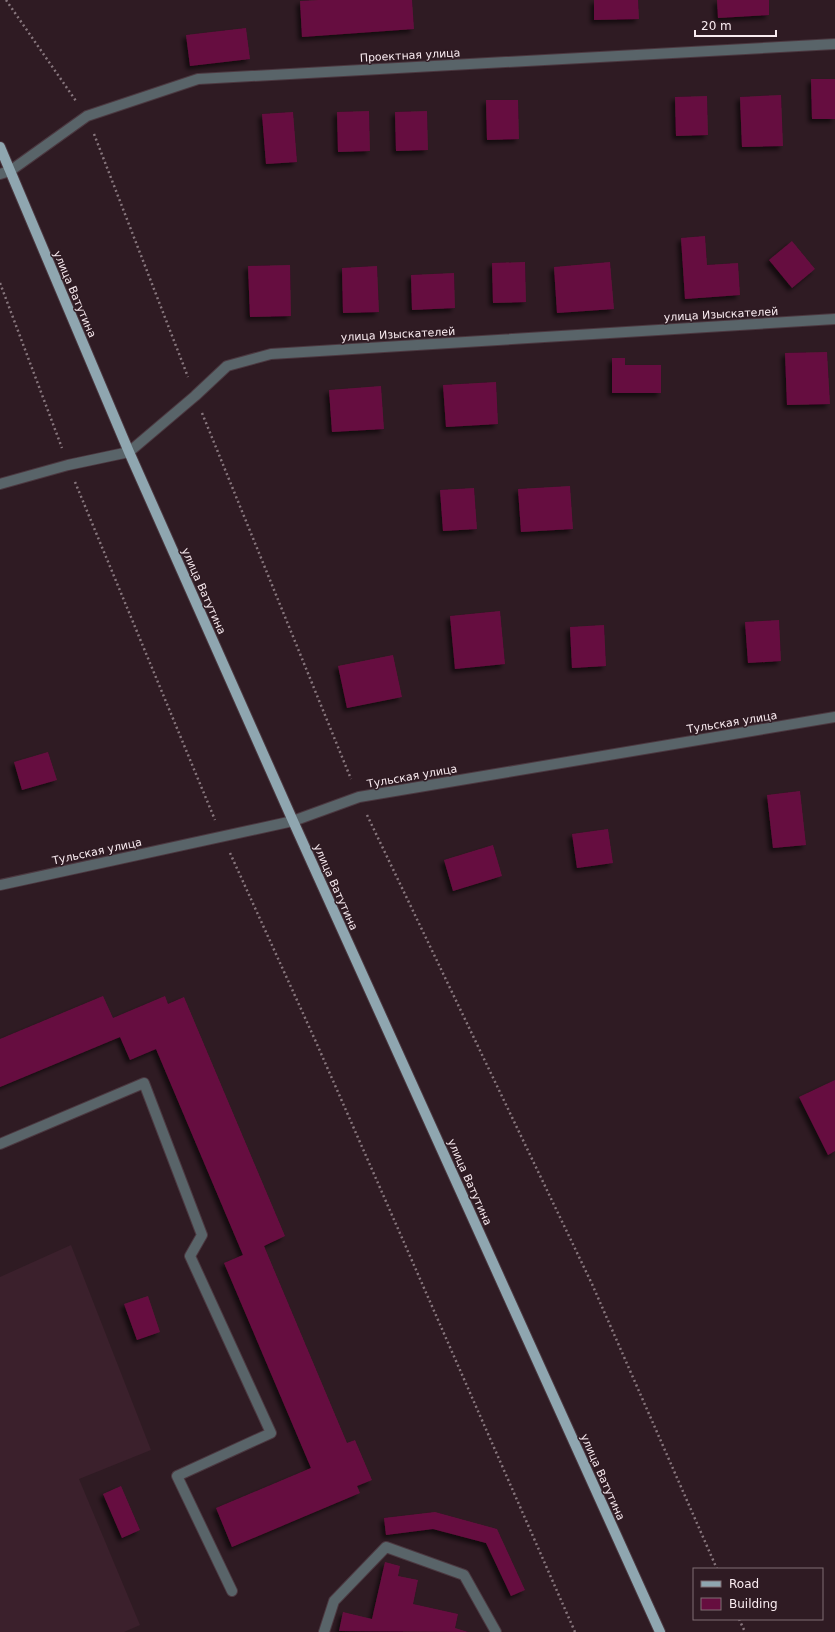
<svg xmlns="http://www.w3.org/2000/svg" width="835" height="1632" font-family="'DejaVu Sans',sans-serif">
<style>
.built{fill:#3b202c}
.building{fill:#660e3f;filter:url(#shadow)}
.lines{fill:none;stroke-linecap:round;stroke-linejoin:round}
.lane-casing{stroke:#4b3840;stroke-width:12}
.street-casing{stroke:#4b3840;stroke-width:12}
.primary-casing{stroke:#4b3840;stroke-width:12}
.path{stroke:#87767d;stroke-width:2.5;stroke-dasharray:2 3;stroke-linecap:butt}
.lane{stroke:#596469;stroke-width:10}
.street{stroke:#596469;stroke-width:10}
.primary{stroke:#8fa6b0;stroke-width:10}
.labels{text-anchor:middle;stroke-width:3;stroke-linejoin:round;paint-order:stroke}
.street-label{font-size:11px;fill:#f9ebf0;stroke:#2f1b23}
</style>
<defs>
<filter id="shadow"><feDropShadow dx="-3.5" dy="3.5" stdDeviation="2" flood-color="#0009"/></filter>
</defs>
<rect width="100%" height="100%" fill="#2f1b23"/>
<path class="built" d="M71 1245 151 1450 79 1479 140 1625 124 1632H0V1277Z"/>
<path class="building" d="M318 0H412L414 29 302 37 300 1Z
M594 0H638L639 19 594 20Z
M717 0H769V15L718 18Z
M246 28 250 59 190 66 186 35Z
M811 79H835V119H812Z
M781 95 783 146 742 147 740 97Z
M707 96 708 135 676 136 675 97Z
M486 100H518L519 139 487 140Z
M369 111 370 151 338 152 337 112Z
M427 111 428 150 396 151 395 112Z
M293 112 297 162 266 164 262 114Z
M705 236 707 265 738 263 740 295 685 299 681 238Z
M792 241 815 269 792 288 769 260Z
M525 262 526 302 493 303 492 263Z
M610 262 614 309 557 313 554 267Z
M290 265 291 316 250 317 248 266Z
M377 266 379 312 343 313 342 268Z
M454 273 455 308 412 310 411 275Z
M827 352 830 404 787 405 785 353Z
M612 358H625V365H661V393H612Z
M496 382 498 424 446 427 443 385Z
M381 386 384 429 332 432 329 390Z
M570 486 573 529 521 532 518 489Z
M474 488 477 529 443 531 440 490Z
M500 611 505 664 455 669 450 616Z
M779 620 781 661 748 663 745 622Z
M604 625 606 666 572 668 570 627Z
M393 655 402 697 347 708 338 666Z
M48 752 57 780 22 790 14 762Z
M800 791 806 845 773 848 767 795Z
M608 829 613 863 577 868 572 834Z
M493 845 502 876 453 891 444 860Z
M103 996 113 1018 165 996 168 1004 184 997 285 1236 264 1246 347 1443 355 1440 372 1480 357 1486 360 1493 232 1547 216 1508 311 1468 224 1263 243 1255 156 1049 130 1060 120 1037 0 1087V1039Z
M835 1080V1151L828 1155 799 1097Z
M148 1296 160 1332 137 1340 124 1304Z
M121 1486 140 1530 122 1538 103 1494Z
M435 1512 497 1529 525 1590 511 1596 486 1543 433 1529 386 1535 384 1518Z
M385 1562 400 1566 398 1576 418 1580 413 1604 458 1614 455 1628 468 1632 339 1631 343 1612 372 1619Z"/>
<g class="lines">
<defs>
<path id="lane" d="M0 1144 144 1083 202 1235 190 1256 271 1433 177 1476 232 1591
M324 1632 334 1601 386 1547 464 1575 496 1632"/>
<path id="street" d="M0 174 10 171 87 116 198 79 835 44
M0 484 68 465 129 452 195 396 227 366 271 354 835 319
M0 885 293 821 359 797 835 717"/>
<path id="primary" d="M0 147 129 452 293 821 660 1632"/>
</defs>
<use href="#lane" class="lane-casing"/>
<use href="#street" class="street-casing"/>
<use href="#primary" class="primary-casing"/>
<path class="path" d="M6 0 76 101
M94 134 188 377
M0 283 62 448
M202 413 351 779
M75 482 215 820
M367 815 592 1284 717 1569
M230 853 316 1042 575 1632
M739 1619 745 1632"/>
<use href="#lane" class="lane"/>
<use href="#street" class="street"/>
<use href="#primary" class="primary"/>
</g>
<g class="labels">
<g class="street-label">
<text transform="translate(410 55) rotate(-3)" y="4">Проектная улица</text>
<text transform="translate(75 294) rotate(67)" y="4">улица Ватутина</text>
<text transform="translate(721 314) rotate(-3)" y="4">улица Изыскателей</text>
<text transform="translate(398 334) rotate(-3)" y="4">улица Изыскателей</text>
<text transform="translate(204 591) rotate(66)" y="4">улица Ватутина</text>
<text transform="translate(732 722) rotate(-9)" y="4">Тульская улица</text>
<text transform="translate(412 776) rotate(-10)" y="4">Тульская улица</text>
<text transform="translate(97 851) rotate(-12)" y="4">Тульская улица</text>
<text transform="translate(336 887) rotate(66)" y="4">улица Ватутина</text>
<text transform="translate(470 1182) rotate(66)" y="4">улица Ватутина</text>
<text transform="translate(603 1477) rotate(66)" y="4">улица Ватутина</text>
</g>
</g>
<rect x="693" y="1568" width="130" height="52" fill="#2f1b23" stroke="#806e75"/>
<rect x="701" y="1581" width="20" height="6" fill="#8fa6b0" stroke="#806e75"/>
<text x="729" y="1588" font-size="12" fill="#f9ebf0">Road</text>
<rect x="701" y="1598" width="20" height="12" fill="#660e3f" stroke="#806e75"/>
<text x="729" y="1608" font-size="12" fill="#f9ebf0">Building</text>
<path d="M695 30v6h81v-6" fill="none" stroke="#f9ebf0" stroke-width="2"/>
<text x="701" y="30" font-size="12" fill="#f9ebf0" stroke="#2f1b23" stroke-width="3" paint-order="stroke">20 m</text>
</svg>
